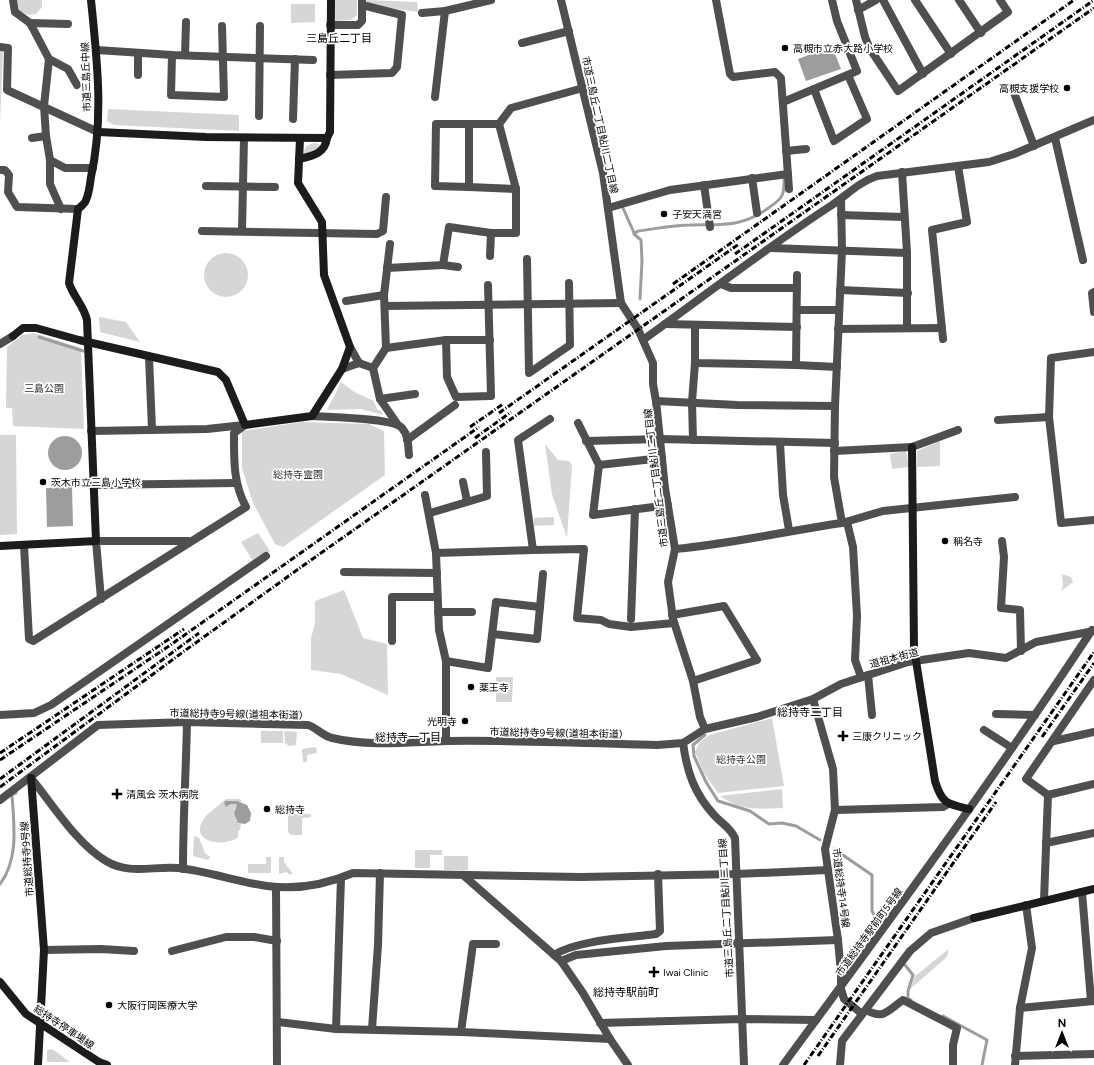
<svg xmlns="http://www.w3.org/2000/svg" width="1094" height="1065" font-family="Figtree,'Noto Sans JP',sans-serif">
	<rect width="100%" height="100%" fill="#fff"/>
	<g fill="#d6d6d6">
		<path d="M17 0H42V7L36 14 28 15 20 11Z"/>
		<path d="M334 0H357V15L351 20 335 21Z"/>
		<path d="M366 0 417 2 418 12 370 5Z"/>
		<path d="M291 4H315V22L291 23Z"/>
		<path d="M0 51H3L0 123Z"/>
		<path d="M108 109 239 115V131L114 125 107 121Z"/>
		<path d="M315 143 321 145 318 150 304 155C303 147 308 144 315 143Z"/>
		<circle cx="226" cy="275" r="22"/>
		<path d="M99 317 126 322 140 342 100 332Z"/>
		<path d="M34 333 81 348 84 429 13 426 12 408H6L7 347 22 335Z"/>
		<path d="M341 382 356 393 374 401 377 409 382 412 383 415 361 409 327 410Z"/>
		<path d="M302 422 369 424 384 431 385 475 283 547 275 544 253 503 242 468V431Z"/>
		<path d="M0 435H16L17 534 0 535Z"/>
		<path d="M940 441V466L917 467V451Z"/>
		<path d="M545 444 558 460 569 461 572 465 567 538 552 494Z"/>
		<path d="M906 451 909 467 892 469 890 454Z"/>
		<path d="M554 517V525L534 526V518Z"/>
		<path d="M258 533 270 551 252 560 241 542Z"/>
		<path d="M1062 574 1071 577 1073 582 1061 591 1063 586Z"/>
		<path d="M344 590 363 638 387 644 388 695 341 674 311 670V638L315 623V601Z"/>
		<path d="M496 677H513L512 702H496Z"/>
		<path d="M772 718 784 786 718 793 704 773 695 752 699 743 709 735Z"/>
		<rect x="261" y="731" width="22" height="12"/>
		<path d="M286 731 297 732 296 745 289 746 285 743 284 732Z"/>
		<path d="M316 747 317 753 307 755V762H303L302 749Z"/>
		<path d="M782 789 783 808C758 809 741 811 720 796Z"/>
		<path d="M226 799H239L242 801 234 809 238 823 241 825 240 830 238 831V837C227 847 189 844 203 820 208 812 219 806 226 799Z"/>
		<path d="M290 814H311V817L302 818V835H291L288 832V816Z"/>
		<path d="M194 836 199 838 205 853 210 857 208 860 193 856Z"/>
		<path d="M415 850H442V855H430V868H415Z"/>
		<rect x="444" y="856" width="24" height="14"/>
		<path d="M266 857H271V873H248V864H266Z"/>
		<path d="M279 857H284V862L293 874H288L287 872 279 874Z"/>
		<path d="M949 949 947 957 910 989 915 976Z"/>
		<path d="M52 1049 70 1062H47V1050Z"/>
	</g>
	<g fill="#9d9d9d">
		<path d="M832 46 841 69 806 81 798 59Z"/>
		<circle cx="65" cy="453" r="17"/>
		<path d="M72 487 73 526 47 527 46 488Z"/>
		<path d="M225 801H237L247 805 251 813 250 821 245 824 238 823 234 813 237 804H231L226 807 224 803Z"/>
	</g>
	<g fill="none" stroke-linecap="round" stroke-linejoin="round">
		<g stroke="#9d9d9d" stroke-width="3">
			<path d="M623 208 635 235 641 240 642 261 640 299"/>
			<path d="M634 234 638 231C655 229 673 225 690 225 721 224 740 228 767 209 782 199 785 196 784 177"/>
			<path d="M39 337 83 351"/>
			<path d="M705 735 693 745 694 756 706 782 718 801 750 811 769 824 782 823 796 826 820 840"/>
			<path d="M834 849 872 875V911L880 925"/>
			<path d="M0 884C19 859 14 825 12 795L16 793"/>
			<path d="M905 965 913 975 908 991V999L911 1000"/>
			<path d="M943 1016 987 1040 982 1065"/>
		</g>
		<g stroke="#4f4f4f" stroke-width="8">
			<path d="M13 0 15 12 30 23 49 59 44 106 46 136 50 160V184L61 209"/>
			<path d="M561 0 603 173 621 303 638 329 653 363V384L656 401 665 488 675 549 668 582 673 619 693 681 700 717 705 729"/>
			<path d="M716 0 730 74 733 77 775 72 781 78 789 189"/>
			<path d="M856 0 865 37 870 49 898 91 1008 12 1000 0"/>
			<path d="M883 0 923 74"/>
			<path d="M915 0 951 54"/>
			<path d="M959 0 981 33"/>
			<path d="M858 10 876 0"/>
			<path d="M422 13 445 11 491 0"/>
			<path d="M30 23 68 24"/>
			<path d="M330 25H358L362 21V1"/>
			<path d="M522 43 569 31"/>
			<path d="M0 47 8 48 7 90 98 132"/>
			<path d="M97 50 172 55 313 60"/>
			<path d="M172 55 171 95 224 97 222 26"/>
			<path d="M185 55 186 22"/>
			<path d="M49 59 68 69 77 85"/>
			<path d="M138 75V53"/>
			<path d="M330 75 392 73 397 67 402 15 362 5"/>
			<path d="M814 89 834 141 867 119 848 75"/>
			<path d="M1013 90 1034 146"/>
			<path d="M435 97 445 11"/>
			<path d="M783 102 857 71 837 21 832 0"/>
			<path d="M259 116 260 26"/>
			<path d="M293 119 295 59"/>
			<path d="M469 124H499L516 189 469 187Z"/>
			<path d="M469 124H436L435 186 469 187"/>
			<path d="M499 124 511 108 583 88"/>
			<path d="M32 138 46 136"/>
			<path d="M1055 138 1083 260"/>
			<path d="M786 151 806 149"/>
			<path d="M50 160 65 168H93"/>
			<path d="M0 170H5L9 175 8 192 17 207 78 209"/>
			<path d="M902 172 907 253V328"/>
			<path d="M752 178 757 213"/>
			<path d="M704 185 710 227"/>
			<path d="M206 186 275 187"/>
			<path d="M608 208 670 190 788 174"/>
			<path d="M841 215 904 217"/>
			<path d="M202 231 377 234 383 231 386 197"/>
			<path d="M242 231 244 138"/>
			<path d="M771 248 907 253"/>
			<path d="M490 256 491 233"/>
			<path d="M527 259 529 373 570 345 569 283"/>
			<path d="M443 265 458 267"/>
			<path d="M387 268 443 265 449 227 491 233H516V189"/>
			<path d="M721 284 731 288H797"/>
			<path d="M840 290 908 293"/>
			<path d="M1094 292 1092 293 1094 312"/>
			<path d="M346 301 384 295"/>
			<path d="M385 306 621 303"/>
			<path d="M797 310H839"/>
			<path d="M665 324 797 327"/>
			<path d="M695 325V363L796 365 797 275"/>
			<path d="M838 329 942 328"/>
			<path d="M943 339 932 230 967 222 958 166"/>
			<path d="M446 340 447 377 456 397 491 396 488 285"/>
			<path d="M643 340C706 295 767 247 832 205 847 195 859 182 877 176L989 162 1014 154 1094 120"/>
			<path d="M0 344 13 336"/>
			<path d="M350 347 359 363"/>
			<path d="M386 348 446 340H490"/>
			<path d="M1094 352 1051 358 1049 417 1061 523 1094 520"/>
			<path d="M149 357 152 429"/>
			<path d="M796 365 837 367"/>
			<path d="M373 368 386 348 384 295 390 244"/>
			<path d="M342 369 359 363 373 368 380 399 398 425"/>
			<path d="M380 399 415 394"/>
			<path d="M656 401 737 405 835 406"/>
			<path d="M312 416C328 417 394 418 402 428 409 436 408 446 409 455"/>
			<path d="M998 420 1049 417"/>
			<path d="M578 423 599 465 593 515 668 505"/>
			<path d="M91 431 207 429 244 425"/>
			<path d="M407 440 455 405"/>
			<path d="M693 440 692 402 695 363"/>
			<path d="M586 441 660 439 835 443"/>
			<path d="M780 443 783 495 789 530"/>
			<path d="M834 451 912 447 958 430"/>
			<path d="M599 465 662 458"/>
			<path d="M463 482 467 501"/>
			<path d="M92 485 236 483"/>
			<path d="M425 495 436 553 439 630 446 661V741"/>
			<path d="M430 513 487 496 486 452"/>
			<path d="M847 522 853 547 857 616 855 660 861 677"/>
			<path d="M842 523 883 511 1015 497"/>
			<path d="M1002 541 1004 557 1001 608 1020 610 1021 651"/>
			<path d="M24 545 29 639 33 641 246 507C233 483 234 459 234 433L245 425"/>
			<path d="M675 549C731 544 786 531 842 523L834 477 835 406 842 250 841 199"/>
			<path d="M533 550 584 549 577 618 601 620 609 624 631 627 674 623"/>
			<path d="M436 553 533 550 518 440 550 419"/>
			<path d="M344 572 437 573"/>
			<path d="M101 599 96 541H188"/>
			<path d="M438 612H472"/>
			<path d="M672 615 724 606 757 660 693 681"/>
			<path d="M631 619 635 509"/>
			<path d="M493 634 537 639 543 574"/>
			<path d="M392 641V597H437"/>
			<path d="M446 661 488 668 496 602 540 607"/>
			<path d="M868 675 872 715"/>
			<path d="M813 699 833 769 835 810 825 849 838 940 841 974V989L844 999 862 1014"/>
			<path d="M996 714 1035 715"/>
			<path d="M0 715 34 713 51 705 266 556"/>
			<path d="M984 730 1012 748"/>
			<path d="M1054 741 1094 732"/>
			<path d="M683 743C687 772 694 793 714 815 722 824 730 827 735 838L744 1065"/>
			<path d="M31 778C53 805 77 844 106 861 129 875 153 866 178 868 208 871 237 882 267 886 296 890 327 884 353 873L581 877 737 874 828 870"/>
			<path d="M1048 795 1026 779 1094 680"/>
			<path d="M0 800 98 725 187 722 308 725C317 728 323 736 332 738 370 747 409 742 447 741 517 740 587 743 657 745L683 743 705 729 757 717 813 699 841 684 908 662 969 653 1006 658 1036 642 1094 631"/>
			<path d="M835 810 943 807 948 804"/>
			<path d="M1046 843 1094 833"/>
			<path d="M183 869C183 819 186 771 187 722"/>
			<path d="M463 875 561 961 583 993 610 1039 628 1065"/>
			<path d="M276 887 277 1065"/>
			<path d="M1082 892 1091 1001"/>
			<path d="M1044 900 1048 795 1094 784"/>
			<path d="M1026 905 1032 948 1020 1008 1094 1001"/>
			<path d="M44 950 101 949 134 951"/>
			<path d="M172 951 226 937H254L277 941"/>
			<path d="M554 955C576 940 629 938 656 934L660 931 658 874"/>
			<path d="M561 961 576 955 666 946 838 940"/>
			<path d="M866 1010C884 1020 887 1011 903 1000L957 1028 953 1045V1065"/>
			<path d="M278 1022 336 1029 461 1032 610 1039"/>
			<path d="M600 1023 741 1019 816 1020"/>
			<path d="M336 1029 341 878"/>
			<path d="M372 1029 378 945 380 873"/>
			<path d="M461 1032 473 944H496"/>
			<path d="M1015 1056 1094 1054"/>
			<path d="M783 1065C888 922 994 779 1092 630"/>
			<path d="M840 1065 842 1041 910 951 931 933 974 918"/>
			<path d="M1015 1065 1020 1008"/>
		</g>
		<g stroke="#1c1c1c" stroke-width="8">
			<path d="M98 132 206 137 327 138 330 132 331 0"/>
			<path d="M299 159C312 156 325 154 327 138"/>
			<path d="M13 336 23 328H36L79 340 218 372 226 380 245 425 312 416 342 369 350 347 324 275 322 222 298 183 300 139"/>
			<path d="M912 447 914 648 935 781C942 804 947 804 969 809"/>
			<path d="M0 546 96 541 87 320C84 306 73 296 69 283L78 209C80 207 85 204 86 200 89 194 90 184 91 177 104 118 97 59 91 0"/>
			<path d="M31 778 44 950 38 1065"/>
			<path d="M974 918 1094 889"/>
			<path d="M0 982 26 1014 99 1062 107 1065"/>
		</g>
		<g stroke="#000" stroke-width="3" stroke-dasharray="6 2 1 2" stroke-linecap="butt">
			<path d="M735 254 1094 0"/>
			<path d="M673 284 1074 0"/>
			<path d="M499 413 739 244"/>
			<path d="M470 427 503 404"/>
			<path d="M475 438 511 412"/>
			<path d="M1042 737 1094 663"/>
			<path d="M0 753 184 629"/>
			<path d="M0 760 169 646 479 427"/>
			<path d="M0 779 199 633"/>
			<path d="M0 787 183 652 304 565 1094 8"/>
			<path d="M818 1056 996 802"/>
			<path d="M804 1065 1094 652"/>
		</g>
	</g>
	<g fill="#000" stroke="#fff" stroke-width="1.5">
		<circle cx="785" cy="48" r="4"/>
		<circle cx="1067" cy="88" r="4"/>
		<circle cx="664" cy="214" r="4"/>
		<circle cx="43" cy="482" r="4"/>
		<circle cx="945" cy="541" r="4"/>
		<circle cx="471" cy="687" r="4"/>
		<circle cx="465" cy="721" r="4"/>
		<path d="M841 730h4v4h4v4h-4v4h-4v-4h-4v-4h4z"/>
		<path d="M115 788h4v4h4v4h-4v4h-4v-4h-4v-4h4z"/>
		<circle cx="267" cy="809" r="4"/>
		<path d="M652 966h4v4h4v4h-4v4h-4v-4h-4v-4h4z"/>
		<circle cx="109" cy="1005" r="4"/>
	</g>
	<g text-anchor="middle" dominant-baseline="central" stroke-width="3.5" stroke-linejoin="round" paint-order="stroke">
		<g font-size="10" fill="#000" stroke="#fff" text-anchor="start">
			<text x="793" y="48">高槻市立赤大路小学校</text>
			<text x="1059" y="88" text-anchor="end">高槻支援学校</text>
			<text x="672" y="214">子安天満宮</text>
			<text x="51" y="482">茨木市立三島小学校</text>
			<text x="953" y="541">稱名寺</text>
			<text x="479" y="687">薬王寺</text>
			<text x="457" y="721" text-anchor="end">光明寺</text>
			<text x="852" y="736">三康クリニック</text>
			<text x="126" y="794">清風会 茨木病院</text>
			<text x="275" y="809">総持寺</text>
			<text x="663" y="972">Iwai Clinic</text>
			<text x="117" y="1005">大阪行岡医療大学</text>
		</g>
		<g font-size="10" fill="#000" stroke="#fff">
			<text transform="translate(86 77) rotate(-92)">市道三島丘中線</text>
			<text transform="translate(600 125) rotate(78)">市道三島丘二丁目鮎川二丁目線</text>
			<text transform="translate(656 478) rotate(-97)">市道三島丘二丁目鮎川二丁目線</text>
			<text transform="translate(894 658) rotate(-15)">道祖本街道</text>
			<text transform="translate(236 714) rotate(1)">市道総持寺9号線(道祖本街道)</text>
			<text transform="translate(556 733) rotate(1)">市道総持寺9号線(道祖本街道)</text>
			<text transform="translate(27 859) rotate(-94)">市道総持寺9号線</text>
			<text transform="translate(841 888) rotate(83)">市道総持寺14号線</text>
			<text transform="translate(726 908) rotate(-93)">市道三島丘二丁目鮎川二丁目線</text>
			<text transform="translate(869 932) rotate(-54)">市道総持寺駅前町5号線</text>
			<text transform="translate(64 1027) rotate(34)">総持寺停車場線</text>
		</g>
		<g font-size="10" fill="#2d2d2d" stroke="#fff">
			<text x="44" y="388">三島公園</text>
			<text x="298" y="474">総持寺霊園</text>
			<text x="741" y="759">総持寺公園</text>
		</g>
		<g font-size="11" fill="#000" stroke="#fff">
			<text x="339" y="38">三島丘二丁目</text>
			<text x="810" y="712">総持寺二丁目</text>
			<text x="408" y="737">総持寺一丁目</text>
			<text x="626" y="992">総持寺駅前町</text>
		</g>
	</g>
	<g transform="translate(1062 1033)" stroke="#ffffff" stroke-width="3" paint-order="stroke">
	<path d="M0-3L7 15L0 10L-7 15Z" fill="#000000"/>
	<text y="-6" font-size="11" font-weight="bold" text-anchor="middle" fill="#000000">N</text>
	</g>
</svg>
